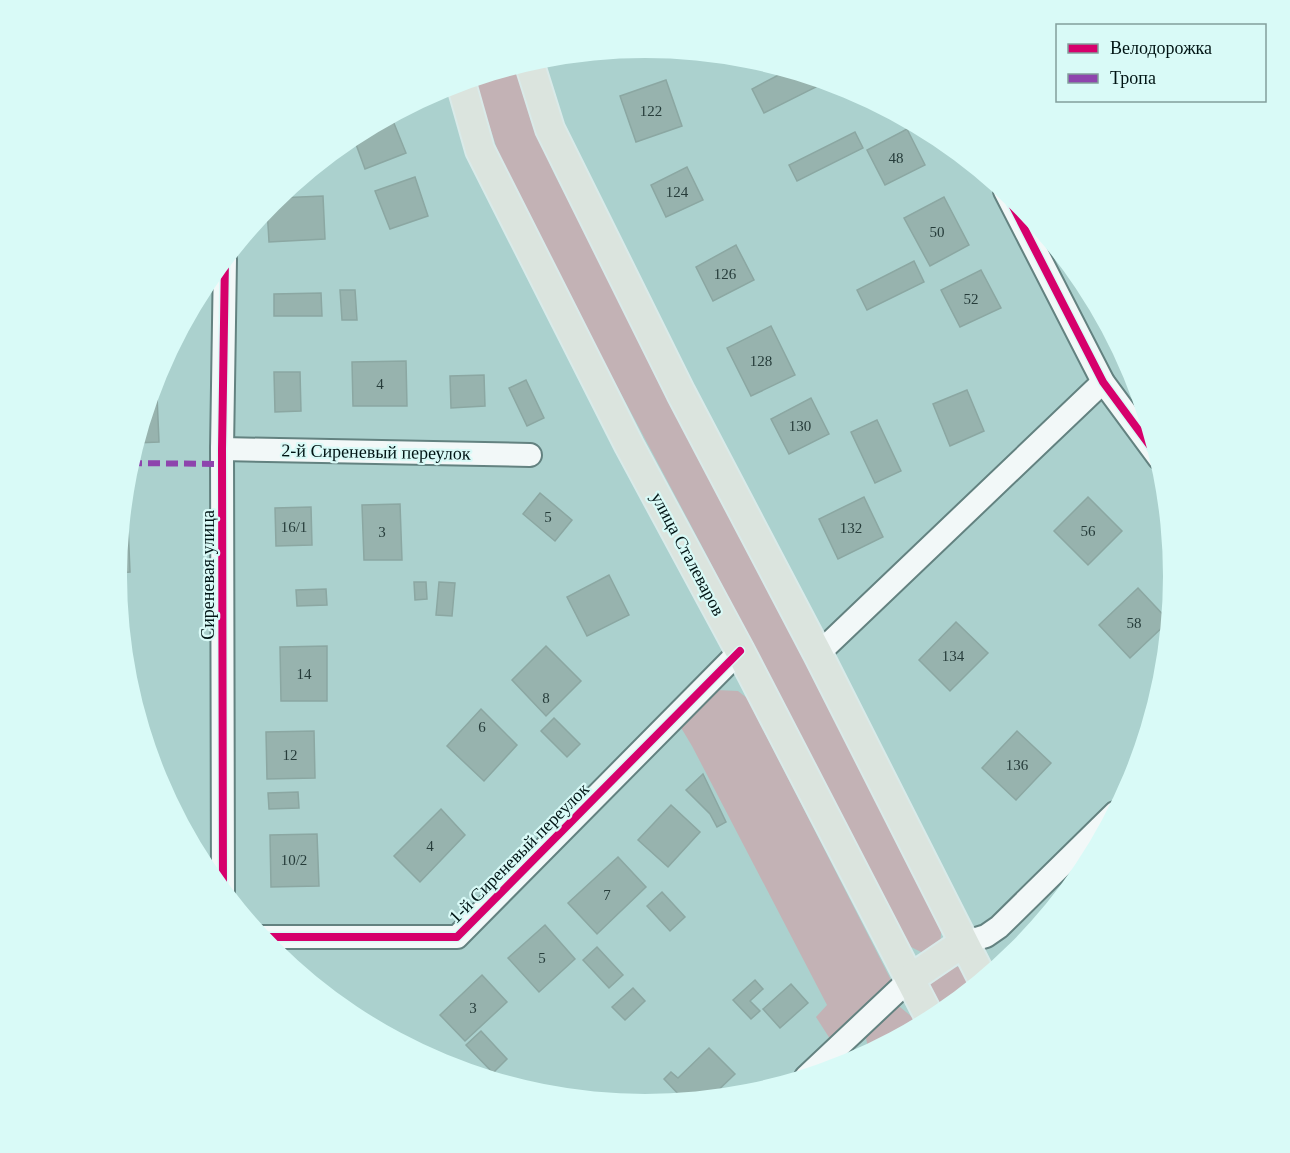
<svg xmlns="http://www.w3.org/2000/svg" width="1290" height="1153" font-family="'Times New Roman',serif">
	<rect width="100%" height="100%" fill="#abd1ce"/>
	<g fill="#c3b2b5">
		<path d="M516 66 531 121 554 173 942 925 940 944 925 954 909 946 704 550 531 224 497 149 474 79Z"/>
		<path d="M716 690 738 691 747 698 891 980 887 989 832 1042 816 1017 827 1005 692 746 680 726Z"/>
		<path d="M948 965 960 967 972 988 943 1012 927 984Z"/>
		<path d="M892 1007H900L912 1017 917 1027 869 1053 865 1033Z"/>
		<path d="M846 1050 853 1062 824 1072Z"/>
	</g>
	<g fill="#97b3ae" stroke="#8ba7a2" stroke-width="1.5">
		<path d="M788 70 812 78 816 87 764 113 752 89Z"/>
		<path d="M666 80 682 126 636 142 620 96Z"/>
		<path d="M840 86 848 88 851 90 844 94Z"/>
		<path d="M391 116 406 153 365 169 353 136Z"/>
		<path d="M907 129 925 165 885 185 867 150Z"/>
		<path d="M855 132 863 148 797 181 789 165Z"/>
		<path d="M687 167 703 200 666 217 651 185Z"/>
		<path d="M415 177 428 216 390 229 375 191Z"/>
		<path d="M323 196 325 239 269 242 267 208 277 198Z"/>
		<path d="M944 197 969 245 930 266 904 218Z"/>
		<path d="M736 245 754 280 713 301 696 267Z"/>
		<path d="M914 261 924 282 867 310 857 290Z"/>
		<path d="M981 270 1001 308 960 327 941 290Z"/>
		<path d="M340 290H355L357 320H342Z"/>
		<path d="M321 293 322 316H274V294Z"/>
		<path d="M771 326 795 375 751 396 727 348Z"/>
		<path d="M406 361 407 406H353L352 362Z"/>
		<path d="M274 372H300L301 411 275 412Z"/>
		<path d="M484 375 485 406 451 408 450 376Z"/>
		<path d="M526 380 544 418 527 426 509 388Z"/>
		<path d="M967 390 984 431 950 446 933 404Z"/>
		<path d="M150 396H157L159 442 136 443Z"/>
		<path d="M811 398 829 434 789 454 771 419Z"/>
		<path d="M877 420 901 471 875 483 851 432Z"/>
		<path d="M540 493 572 520 555 541 523 514Z"/>
		<path d="M864 497 883 537 838 559 819 519Z"/>
		<path d="M1088 497 1122 531 1088 565 1054 531Z"/>
		<path d="M400 504 402 560H364L362 505Z"/>
		<path d="M311 507 312 545 276 546 275 508Z"/>
		<path d="M128 524 130 572 117 573 122 525Z"/>
		<path d="M609 575 629 615 587 636 567 597Z"/>
		<path d="M414 582H426L427 599 415 600Z"/>
		<path d="M439 582 455 583 452 616 436 615Z"/>
		<path d="M1138 588 1169 621 1130 658 1099 625Z"/>
		<path d="M326 589 327 605 297 606 296 590Z"/>
		<path d="M956 622 988 653 950 691 919 660Z"/>
		<path d="M327 646V701H281L280 647Z"/>
		<path d="M546 646 581 681 546 716 512 680Z"/>
		<path d="M481 709 517 745 484 781 447 746Z"/>
		<path d="M554 718 580 744 567 757 541 731Z"/>
		<path d="M314 731 315 778 267 779 266 732Z"/>
		<path d="M1017 731 1051 763 1016 800 982 768Z"/>
		<path d="M703 774 726 822 717 827 710 814 686 790Z"/>
		<path d="M298 792 299 808 269 809 268 793Z"/>
		<path d="M671 805 700 832 668 867 638 840Z"/>
		<path d="M441 809 465 835 420 882 394 856Z"/>
		<path d="M317 834 319 886 271 887 270 835Z"/>
		<path d="M618 857 646 887 597 934 568 903Z"/>
		<path d="M662 892 685 917 670 931 647 906Z"/>
		<path d="M545 925 575 959 539 992 508 958Z"/>
		<path d="M597 947 623 975 609 988 583 960Z"/>
		<path d="M482 975 507 1002 465 1041 440 1015Z"/>
		<path d="M755 980 763 989 750 1001 760 1011 751 1019 733 1000Z"/>
		<path d="M791 984 808 1003 780 1028 763 1009Z"/>
		<path d="M633 988 645 1001 625 1020 612 1007Z"/>
		<path d="M481 1031 507 1059 493 1073 466 1045Z"/>
		<path d="M709 1048 735 1074 709 1099 692 1100 687 1096 683 1099 664 1079 671 1072 678 1078Z"/>
	</g>
	<g fill="none" stroke-linecap="round" stroke-linejoin="round">
		<g stroke="#638280" stroke-width="26">
			<g id="minor">
				<path d="M1005 191 1103 382 1159 458"/>
				<path d="M222 449 530 455"/>
				<path d="M818 654 1103 382"/>
				<path d="M223 891 222 449 225 259"/>
				<path d="M260 937H457L740 651"/>
				<path d="M963 943 986 936 999 927 1115 813"/>
				<path d="M806 1077 910 979"/>
			</g>
		</g>
		<g stroke="#d9eae9" stroke-width="32">
			<g id="major">
				<path d="M529 62 550 129 681 393 818 654 983 980"/>
				<path d="M461 83 480 150 629 445 740 651 931 1020"/>
				<path d="M910 979 963 943"/>
			</g>
		</g>
		<use href="#minor" stroke="#f2f8f8" stroke-width="22"/>
		<use href="#major" stroke="#dbe4de" stroke-width="28"/>
		<path stroke="#8e44ad" stroke-width="6" stroke-dasharray="12 6" stroke-linecap="butt" d="M130 463 223 464"/>
		<g stroke="#d9faf7" stroke-width="11">
			<g id="cycleway">
				<path d="M1005 191 1103 382 1159 458"/>
				<path d="M223 891 222 449 225 259"/>
				<path d="M260 937H457L740 651"/>
			</g>
		</g>
		<use href="#cycleway" stroke="#d6006c" stroke-width="8"/>
	</g>
	<g text-anchor="middle" dominant-baseline="central" stroke-width="4.5" stroke-linejoin="round" paint-order="stroke">
		<g font-size="15" fill="#263c3a">
			<text x="651" y="111">122</text>
			<text x="896" y="158">48</text>
			<text x="677" y="192">124</text>
			<text x="937" y="232">50</text>
			<text x="725" y="274">126</text>
			<text x="971" y="299">52</text>
			<text x="761" y="361">128</text>
			<text x="380" y="384">4</text>
			<text x="800" y="426">130</text>
			<text x="548" y="517">5</text>
			<text x="294" y="527">16/1</text>
			<text x="851" y="528">132</text>
			<text x="1088" y="531">56</text>
			<text x="382" y="532">3</text>
			<text x="1134" y="623">58</text>
			<text x="953" y="656">134</text>
			<text x="304" y="674">14</text>
			<text x="546" y="698">8</text>
			<text x="482" y="727">6</text>
			<text x="290" y="755">12</text>
			<text x="1017" y="765">136</text>
			<text x="430" y="846">4</text>
			<text x="294" y="860">10/2</text>
			<text x="607" y="895">7</text>
			<text x="542" y="958">5</text>
			<text x="473" y="1008">3</text>
		</g>
		<g font-size="18" fill="#001414" stroke="#d9faf7">
			<text transform="translate(376 452) rotate(1)">2-й Сиреневый переулок</text>
			<text transform="translate(688 554) rotate(62)">улица Сталеваров</text>
			<text transform="translate(208 575) rotate(-90)">Сиреневая улица</text>
			<text transform="translate(519 853) rotate(-45)">1-й Сиреневый переулок</text>
		</g>
	</g>
	<path d="M0 0H1290V1153H0ZM127 576a518 518 0 1 1 1036 0a518 518 0 1 1-1036 0Z" fill="#d9faf7" fill-rule="evenodd"/>
	<rect x="1056" y="24" width="210" height="78" fill="#d9faf7" stroke="#829e9c" stroke-width="1.5"/>
	<rect x="1068" y="44" width="30" height="9" fill="#d6006c" stroke="#829e9c" stroke-width="1.5"/>
	<text x="1110" y="54" font-size="18" fill="#001414">Велодорожка</text>
	<rect x="1068" y="74" width="30" height="9" fill="#8e44ad" stroke="#829e9c" stroke-width="1.5"/>
	<text x="1110" y="84" font-size="18" fill="#001414">Тропа</text>
</svg>
